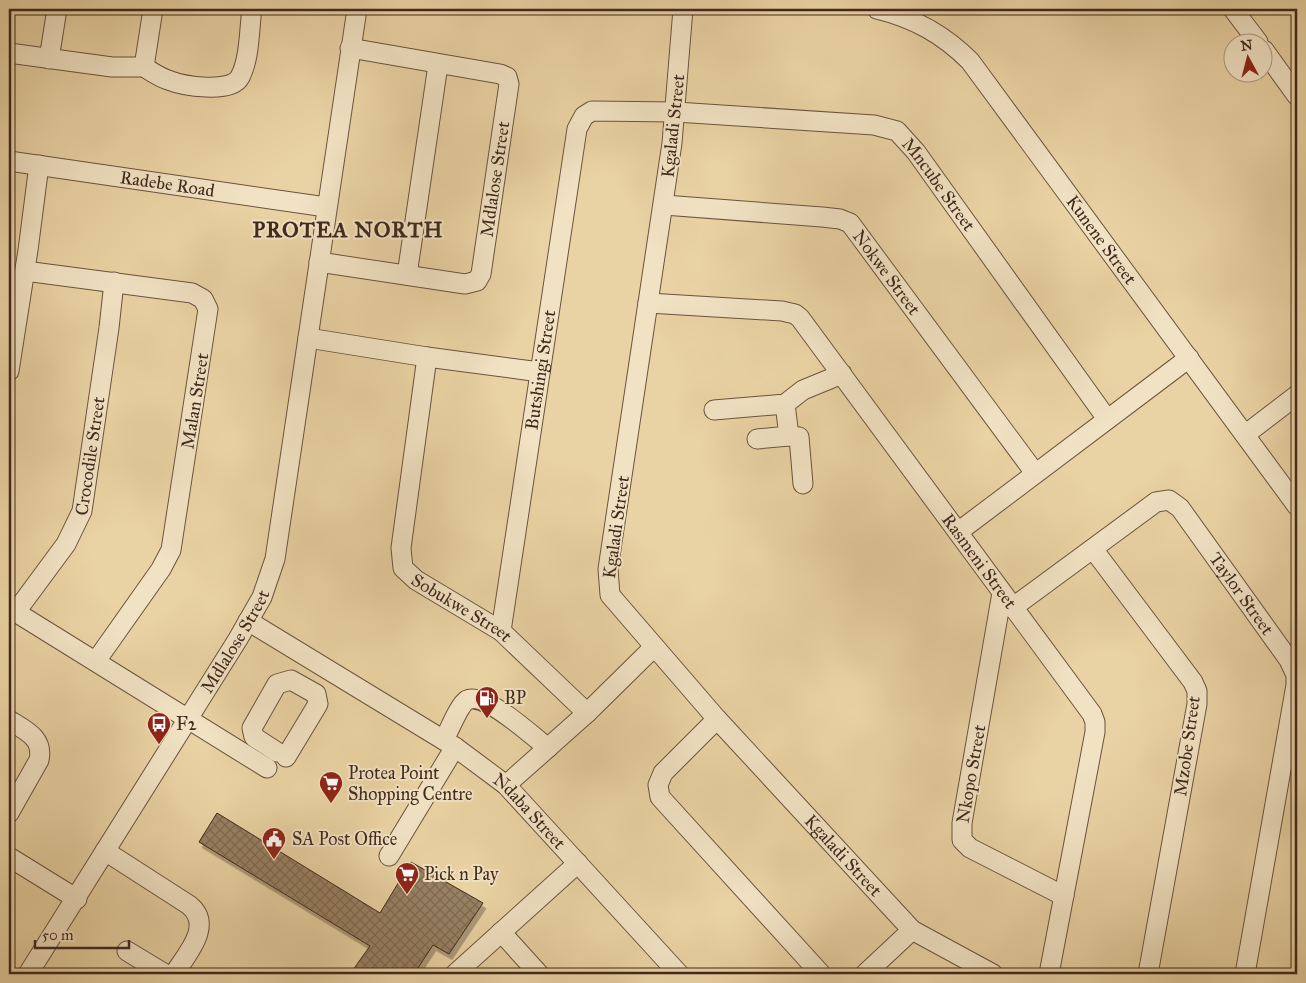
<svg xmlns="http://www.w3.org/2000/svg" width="1306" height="983" font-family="'IM FELL Great Primer',serif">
	<defs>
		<pattern id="building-cross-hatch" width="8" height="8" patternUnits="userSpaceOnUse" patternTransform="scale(1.25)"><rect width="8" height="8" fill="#988163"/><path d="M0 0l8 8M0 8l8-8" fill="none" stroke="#7d6a51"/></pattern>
		<filter id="shadow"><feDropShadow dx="3" dy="5.5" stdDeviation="0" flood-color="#0004"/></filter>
	</defs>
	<rect width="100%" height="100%" fill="#e9d2a3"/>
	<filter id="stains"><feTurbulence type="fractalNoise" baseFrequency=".004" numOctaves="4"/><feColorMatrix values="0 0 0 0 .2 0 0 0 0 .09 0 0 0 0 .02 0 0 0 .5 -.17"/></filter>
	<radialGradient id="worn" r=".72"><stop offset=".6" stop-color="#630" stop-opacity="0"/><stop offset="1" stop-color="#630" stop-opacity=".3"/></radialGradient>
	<path fill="url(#building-cross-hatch)" stroke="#40291e" filter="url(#shadow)" d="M217 813 380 913 411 862 483 903 449 954 433 945 414 974H350L370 946 199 842Z"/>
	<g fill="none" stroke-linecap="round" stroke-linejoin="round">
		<g stroke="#6a533f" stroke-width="21">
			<g id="minor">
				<path id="s1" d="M683 9 672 143 608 569 610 595 717 719 912 930 993 974"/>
				<path id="s2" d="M877 9C914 18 943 34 970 61L1297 506"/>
				<path d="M1233 9 1258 42"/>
				<path d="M1264 50 1297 96"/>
				<path d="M9 53 112 67H144"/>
				<path d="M49 59 57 9"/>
				<path d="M144 67C152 72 159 77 168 80 183 86 231 94 240 77 250 58 249 30 252 9"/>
				<path d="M144 67 153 9"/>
				<path id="s3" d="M9 161 326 207"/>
				<path id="s4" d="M664 205 822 217 840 219 850 223 1035 473"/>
				<path id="s5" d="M319 262 465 284 477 281 481 274 509 84 507 77 500 74 350 48"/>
				<path d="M25 271 192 293 203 299 208 309 171 550 161 569 96 661"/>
				<path d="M407 275 438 65"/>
				<path id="s6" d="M648 303 782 311 795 314 800 318 1092 714 1095 722V732L1049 974"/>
				<path d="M308 338 427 357 540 372"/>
				<path id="s7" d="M427 357 401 548 403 568 416 580 501 631 587 713"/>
				<path d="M9 371 28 250 39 165"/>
				<path d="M714 410 785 404 803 390 842 374"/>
				<path d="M1246 434 1297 395"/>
				<path d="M789 436 799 437 803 484"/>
				<path d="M757 439 789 436 785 404"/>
				<path d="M958 532 1189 358"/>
				<path d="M1093 549 1193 682 1197 691V704L1148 974"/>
				<path d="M1002 593 962 823V840L970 848 1064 896"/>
				<path d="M9 608 267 768"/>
				<path id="s8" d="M1012 608 1156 502 1169 500 1180 508 1289 660 1296 675V685L1245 974"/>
				<path id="s9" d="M15 613 66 544 82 511 109 328 114 282"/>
				<path id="s10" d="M248 621 455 747 506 785 679 974"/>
				<path id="s11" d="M501 631 577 129 584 116 592 111 676 112 874 125 897 131 916 152 1107 419"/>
				<path d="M717 719 663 773 658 785 660 797 821 974"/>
				<path d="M9 720C25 730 44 738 39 760L9 813"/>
				<path d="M444 740C449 731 459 705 467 700 484 691 535 738 548 748"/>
				<path d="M277 752 254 737 252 728 277 684 291 680 316 694 318 704 286 757"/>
				<path d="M506 785 587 713 654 647"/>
				<path d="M105 851 189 905C214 925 187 954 174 974"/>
				<path d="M389 856 455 747"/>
				<path d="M9 857 77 899"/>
				<path d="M501 932 539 974"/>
				<path d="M127 951 165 974"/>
				<path id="s12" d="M28 974 238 639 262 597 275 559 357 9"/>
				<path d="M455 974 578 863"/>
				<path d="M865 974 912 930"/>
			</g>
		</g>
		<use href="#minor" stroke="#f1e2c3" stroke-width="19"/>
	</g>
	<defs>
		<g id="fuel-pin" transform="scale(1.25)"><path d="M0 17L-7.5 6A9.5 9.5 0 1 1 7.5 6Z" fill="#8f2418" stroke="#f1e2c3"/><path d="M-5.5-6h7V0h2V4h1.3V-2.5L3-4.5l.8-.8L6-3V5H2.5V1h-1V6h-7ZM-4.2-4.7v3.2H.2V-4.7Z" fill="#fff"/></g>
		<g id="bus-pin" transform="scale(1.25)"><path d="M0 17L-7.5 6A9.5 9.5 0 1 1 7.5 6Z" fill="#8f2418" stroke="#f1e2c3"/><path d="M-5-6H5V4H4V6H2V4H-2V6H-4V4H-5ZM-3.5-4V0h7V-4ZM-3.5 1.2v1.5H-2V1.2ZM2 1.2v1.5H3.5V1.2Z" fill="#fff"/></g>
		<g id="supermarket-pin" transform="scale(1.25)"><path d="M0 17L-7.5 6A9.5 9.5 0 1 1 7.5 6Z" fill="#8f2418" stroke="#f1e2c3"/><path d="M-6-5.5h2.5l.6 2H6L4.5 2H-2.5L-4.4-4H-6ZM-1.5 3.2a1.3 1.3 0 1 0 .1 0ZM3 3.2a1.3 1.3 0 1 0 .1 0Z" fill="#fff"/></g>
		<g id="civic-pin" transform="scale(1.25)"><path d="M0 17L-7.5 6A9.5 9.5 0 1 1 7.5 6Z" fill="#8f2418" stroke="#f1e2c3"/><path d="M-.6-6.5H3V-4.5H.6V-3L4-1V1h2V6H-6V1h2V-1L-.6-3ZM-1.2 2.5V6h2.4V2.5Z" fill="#fff"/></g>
	</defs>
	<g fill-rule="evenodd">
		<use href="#fuel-pin" x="487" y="698"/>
		<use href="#bus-pin" x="159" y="724"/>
		<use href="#supermarket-pin" x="331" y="783"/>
		<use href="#civic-pin" x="274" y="839"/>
		<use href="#supermarket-pin" x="407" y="874"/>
	</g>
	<g text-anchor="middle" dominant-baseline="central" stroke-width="4" stroke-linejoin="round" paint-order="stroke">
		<g font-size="18" fill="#40291e" stroke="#f1e2c3">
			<text transform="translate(673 126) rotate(-84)">Kgaladi Street</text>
			<text stroke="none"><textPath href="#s5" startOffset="264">Mdlalose Street</textPath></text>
			<text stroke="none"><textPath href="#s3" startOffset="160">Radebe Road</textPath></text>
			<text stroke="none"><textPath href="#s11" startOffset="906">Mncube Street</textPath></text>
			<text stroke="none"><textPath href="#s2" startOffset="330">Kunene Street</textPath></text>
			<text stroke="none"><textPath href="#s4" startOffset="249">Nokwe Street</textPath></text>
			<text stroke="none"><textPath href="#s11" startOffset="264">Butshingi Street</textPath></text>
			<text transform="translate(195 401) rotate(-81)">Malan Street</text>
			<text stroke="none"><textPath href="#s9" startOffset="178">Crocodile Street</textPath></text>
			<text transform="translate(616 527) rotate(-82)">Kgaladi Street</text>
			<text stroke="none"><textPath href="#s6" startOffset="456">Rasmeni Street</textPath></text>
			<text stroke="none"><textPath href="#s8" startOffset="311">Taylor Street</textPath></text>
			<text stroke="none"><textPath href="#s7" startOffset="284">Sobukwe Street</textPath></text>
			<text stroke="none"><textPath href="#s12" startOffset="392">Mdlalose Street</textPath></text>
			<text transform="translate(1187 746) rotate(-82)">Mzobe Street</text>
			<text transform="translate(971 774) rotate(-80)">Nkopo Street</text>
			<text stroke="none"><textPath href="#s10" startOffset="341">Ndaba Street</textPath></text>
			<text stroke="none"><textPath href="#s1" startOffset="941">Kgaladi Street</textPath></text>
		</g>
		<g font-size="18" fill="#40291e" stroke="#f1e2c3" text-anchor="start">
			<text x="504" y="698">BP</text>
			<text x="176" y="724">F2</text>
			<text x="348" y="773">Protea Point<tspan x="348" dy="21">Shopping Centre</tspan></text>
			<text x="292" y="839">SA Post Office</text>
			<text x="424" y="874">Pick n Pay</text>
		</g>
		<g font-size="22" font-weight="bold" letter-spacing="1" fill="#40291e" stroke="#f1e2c3">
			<text x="348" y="229">PROTEA NORTH</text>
		</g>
	</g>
	<rect width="1306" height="983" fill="none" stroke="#e9d2a3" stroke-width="30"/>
	<rect x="10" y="10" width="1286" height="963" fill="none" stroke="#40291e" stroke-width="2.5"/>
	<rect x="15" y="15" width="1276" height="953" fill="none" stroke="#40291e"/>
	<g transform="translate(1248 58) rotate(353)"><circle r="24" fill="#f1e2c3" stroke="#aa9881"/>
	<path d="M0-4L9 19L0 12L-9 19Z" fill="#8f2418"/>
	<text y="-8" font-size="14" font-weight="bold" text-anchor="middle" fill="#40291e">N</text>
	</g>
	<path d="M35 940v8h94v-8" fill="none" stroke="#40291e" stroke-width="2.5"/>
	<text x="42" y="940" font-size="15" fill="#40291e" stroke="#f1e2c3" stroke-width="4" paint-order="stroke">50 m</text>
	<rect width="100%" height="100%" filter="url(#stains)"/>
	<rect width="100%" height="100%" fill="url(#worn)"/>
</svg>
